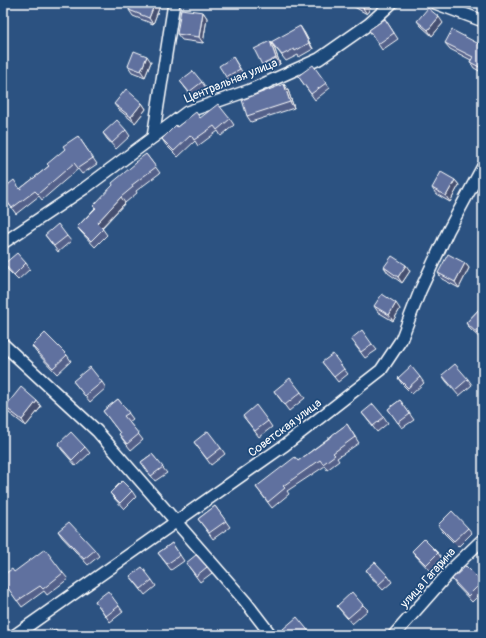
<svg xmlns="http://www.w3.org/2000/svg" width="486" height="638" font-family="Pangolin,sans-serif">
	<rect width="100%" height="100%" fill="#2c5281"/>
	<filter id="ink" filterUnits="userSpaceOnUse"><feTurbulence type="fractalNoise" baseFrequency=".025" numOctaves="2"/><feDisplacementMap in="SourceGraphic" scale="8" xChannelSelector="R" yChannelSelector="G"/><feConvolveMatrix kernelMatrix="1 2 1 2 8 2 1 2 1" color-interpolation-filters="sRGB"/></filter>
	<g filter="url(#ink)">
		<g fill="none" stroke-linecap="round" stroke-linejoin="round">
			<g stroke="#fff" stroke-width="14">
				<g id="minor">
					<path d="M435 3 483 21"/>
					<path d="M153 137 174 3"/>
					<path d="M3 243 85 188 187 112 250 90 319 59 369 24 392 3"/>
					<path d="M3 344 97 431 245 601 271 635"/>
					<path d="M15 635 285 445 381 370 401 340 420 291 448 231 483 166"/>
					<path d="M394 635 455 566 483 539"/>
				</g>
			</g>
			<use href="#minor" stroke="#1f4a7a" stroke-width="11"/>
		</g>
		<g fill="#536189" stroke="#fff">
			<path d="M132 3H161L153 24 133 16 129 10Z"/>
			<path d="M347 3H372L367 14Z"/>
			<path d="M203 12 207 18 203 43 182 40 177 34Z"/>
			<path d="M385 19 398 39 382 50 369 30Z"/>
			<path d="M417 21 443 23 432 36 421 26Z"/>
			<path d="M304 32 313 49 299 57 298 55 286 61 271 42Z"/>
			<path d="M483 36V73L474 68 470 62 471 60 450 49 445 43 479 44Z"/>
			<path d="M270 41 274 47 280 64 266 71 262 65Z"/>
			<path d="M233 57 244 75 230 83 226 77Z"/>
			<path d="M151 62 145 77 132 72 128 66Z"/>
			<path d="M298 76 326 83 330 88 315 100Z"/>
			<path d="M180 81 202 82 206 88 193 98Z"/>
			<path d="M284 84 288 90 294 108 251 122 247 116Z"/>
			<path d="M142 103 146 109 135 123 118 109 114 104Z"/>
			<path d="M200 118 230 119 234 125 221 136 218 131 198 146 195 141 178 157 166 145 162 139 177 127Z"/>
			<path d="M126 130 130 136 116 149 107 139 103 133Z"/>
			<path d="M78 136 97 164 82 174 78 169 42 200 39 196 16 214 3 196 20 189 49 166 65 149Z"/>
			<path d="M146 154 160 173 136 191 137 193 125 203 102 228 107 235 95 247 81 232 77 227 95 208 93 206Z"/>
			<path d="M455 180 459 185 450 202 436 194 432 188Z"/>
			<path d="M45 235 67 236 71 241 58 252Z"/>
			<path d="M26 263 30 269 18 280 8 270 4 264Z"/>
			<path d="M465 263 469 268 459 288 442 279 438 273Z"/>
			<path d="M384 267 410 271 402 283 388 273Z"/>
			<path d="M483 305V341L470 329 466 323Z"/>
			<path d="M374 306 400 309 393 321 378 312Z"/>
			<path d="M372 344 377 350 365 358 355 345Z"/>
			<path d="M32 346 67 355 71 361 57 374 36 352Z"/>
			<path d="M322 362 344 369 348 374 338 382Z"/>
			<path d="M442 375 468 379 472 385 459 396 446 381Z"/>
			<path d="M420 377 424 383 412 394 402 384 398 378Z"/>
			<path d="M73 381 102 382 106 388 90 402Z"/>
			<path d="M274 391 301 392 305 398 289 411Z"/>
			<path d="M118 399 133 419 129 422 143 440 131 450 123 440 119 434 120 433 103 411Z"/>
			<path d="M400 400 414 420 402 428 388 409Z"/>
			<path d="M37 401 41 407 26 426 9 413 5 407Z"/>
			<path d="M362 413 384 417 388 423 377 432Z"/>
			<path d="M243 416 268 421 272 427 259 437Z"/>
			<path d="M347 424 359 443 337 458 339 461 327 470 325 466 287 491 289 494 272 508 256 487 298 461Z"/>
			<path d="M194 442 221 448 225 454 211 465Z"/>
			<path d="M58 444 85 447 90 453 76 466 62 450Z"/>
			<path d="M152 454 167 473 155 481 141 462Z"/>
			<path d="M132 491 136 497 124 509 114 498 110 493Z"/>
			<path d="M215 506 230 527 213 539 198 519Z"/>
			<path d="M438 525 468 528 472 533 458 547 442 531Z"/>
			<path d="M58 531 95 550 99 556 88 565 62 537Z"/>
			<path d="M172 543 184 561 171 570 158 553Z"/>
			<path d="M412 551 438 553 442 559 430 571 416 556Z"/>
			<path d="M186 563 207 567 212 573 200 582Z"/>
			<path d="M366 570 388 576 392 582 383 590 370 576Z"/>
			<path d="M63 573 68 579 47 595 44 591 22 607 3 581Z"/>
			<path d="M130 576 152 580 156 586 145 595Z"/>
			<path d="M452 579 482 582 483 584V591L472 602 456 585Z"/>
			<path d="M95 601 119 606 123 612 110 622Z"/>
			<path d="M363 605 368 610 352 624 341 611 337 606Z"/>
		</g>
		<g fill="#444f6f" stroke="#fff">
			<path d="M155 3H161L153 24 149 18Z"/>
			<path d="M365 3H372L367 14 363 8Z"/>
			<path d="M203 12 207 18 203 43 199 37Z"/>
			<path d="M439 17 443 23 432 36 428 30Z"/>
			<path d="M300 26 304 32 313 49 309 43Z"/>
			<path d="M270 41 274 47 280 64 276 58Z"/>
			<path d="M147 56 151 62 145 77 141 71Z"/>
			<path d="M284 84 288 90 294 108 290 102Z"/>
			<path d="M142 103 146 109 135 123 131 117Z"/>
			<path d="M455 180 459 185 450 202 446 196Z"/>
			<path d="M121 197 125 203 101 228 97 223Z"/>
			<path d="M465 263 469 268 459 288 455 282Z"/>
			<path d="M406 265 410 271 402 283 398 277Z"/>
			<path d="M396 303 400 309 393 321 389 315Z"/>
			<path d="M483 333V340L480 336Z"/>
			<path d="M37 401 41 407 26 426 22 420Z"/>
		</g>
		<g fill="#61719f" stroke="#fff">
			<path d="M132 3H155L149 18 129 10Z"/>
			<path d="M354 3H365L363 8Z"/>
			<path d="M428 8 439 17 428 30 417 21Z"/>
			<path d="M181 9 203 12 199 37 177 34Z"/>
			<path d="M385 19 394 33 378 44 369 30Z"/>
			<path d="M300 26 309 43 295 51 294 49 282 55 271 42Z"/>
			<path d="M452 30 479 44 483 36V69L470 62 473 57 445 43Z"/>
			<path d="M270 41 276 58 262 65 254 49Z"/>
			<path d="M134 51 147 56 141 71 128 66Z"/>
			<path d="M233 57 240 69 226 77 219 66Z"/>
			<path d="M313 65 326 83 311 94 298 76Z"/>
			<path d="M193 71 202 82 189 92 180 81Z"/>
			<path d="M284 84 290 102 247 116 242 100Z"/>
			<path d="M126 89 142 103 131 117 114 104Z"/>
			<path d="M218 104 230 119 217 130 214 126 194 140 191 135 174 151 162 139 176 125 177 127 196 112 200 118Z"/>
			<path d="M117 120 126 130 112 143 103 133Z"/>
			<path d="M78 136 93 158 78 168 74 163 38 194 35 191 12 208 3 196V189L14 180 20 189 49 166 47 164 65 149 63 146Z"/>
			<path d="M146 154 156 167 132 185 133 187 121 197 97 223 103 229 91 241 77 227 96 208 93 206 113 185 112 183 136 163 135 162Z"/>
			<path d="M441 172 455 180 446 196 432 188Z"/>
			<path d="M58 224 67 236 54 246 45 235Z"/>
			<path d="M17 253 26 263 14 275 4 264Z"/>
			<path d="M448 254 465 263 455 282 438 273Z"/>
			<path d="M392 256 406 265 398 277 384 267Z"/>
			<path d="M382 294 396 303 389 315 374 306Z"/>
			<path d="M483 305V333L480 336 466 323Z"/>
			<path d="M362 330 372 344 361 352 351 339Z"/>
			<path d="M45 333 67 355 53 368 32 346Z"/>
			<path d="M333 354 344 369 334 377 322 362Z"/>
			<path d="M455 364 468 379 455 390 442 375Z"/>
			<path d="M411 366 420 377 408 388 398 378Z"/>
			<path d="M90 367 102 382 85 396 73 381Z"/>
			<path d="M290 378 301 392 285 405 274 391Z"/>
			<path d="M21 387 37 401 22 420 5 407Z"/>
			<path d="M118 399 129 413 124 416 139 434 127 444 119 434 120 433 103 411Z"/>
			<path d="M400 400 410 414 398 423 388 409Z"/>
			<path d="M373 404 384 417 373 426 362 413Z"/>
			<path d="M256 405 268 421 255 431 243 416Z"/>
			<path d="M347 424 355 437 333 453 335 455 323 464 320 460 283 486 285 488 268 502 256 487 295 457 298 461 332 436V435Z"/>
			<path d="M208 431 221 448 207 459 194 442Z"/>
			<path d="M71 432 85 447 72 460 58 444Z"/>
			<path d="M152 454 163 467 151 476 141 462Z"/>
			<path d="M122 481 132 491 120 503 110 493Z"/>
			<path d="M483 491V499L479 494Z"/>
			<path d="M215 506 226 521 209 533 198 519Z"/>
			<path d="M452 511 468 528 454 541 438 525Z"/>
			<path d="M69 522 95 550 84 559 58 531Z"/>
			<path d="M424 539 438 553 426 565 412 551Z"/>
			<path d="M172 543 180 555 167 564 158 553Z"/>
			<path d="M45 549 63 573 43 589 40 586 17 601 3 581V575L12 569 14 572Z"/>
			<path d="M196 555 207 567 196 576 186 563Z"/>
			<path d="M375 562 388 576 379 584 366 570Z"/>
			<path d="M466 566 482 582 468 596 452 579Z"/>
			<path d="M142 567 152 580 141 589 130 576Z"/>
			<path d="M108 591 119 606 106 616 95 601Z"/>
			<path d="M352 592 363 605 348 618 337 606Z"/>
			<path d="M297 617 311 634 309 635H288L283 629Z"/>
			<path d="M56 629 59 635H47Z"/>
			<path d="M93 629 98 635H85Z"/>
		</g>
	</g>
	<g text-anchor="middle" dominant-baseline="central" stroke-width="3.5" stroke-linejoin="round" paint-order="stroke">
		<g font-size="12" fill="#fff" stroke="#1f4a7a">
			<text transform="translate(231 81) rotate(-22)">Центральная улица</text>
			<text transform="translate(285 428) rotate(-37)">Советская улица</text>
			<text transform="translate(428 578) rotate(-48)">улица Гагарина</text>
		</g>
	</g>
	<rect width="486" height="638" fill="none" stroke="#1f4a7a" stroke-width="16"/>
	<rect x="8" y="8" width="470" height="622" fill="none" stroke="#fff" stroke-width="1.5" filter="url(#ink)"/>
</svg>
